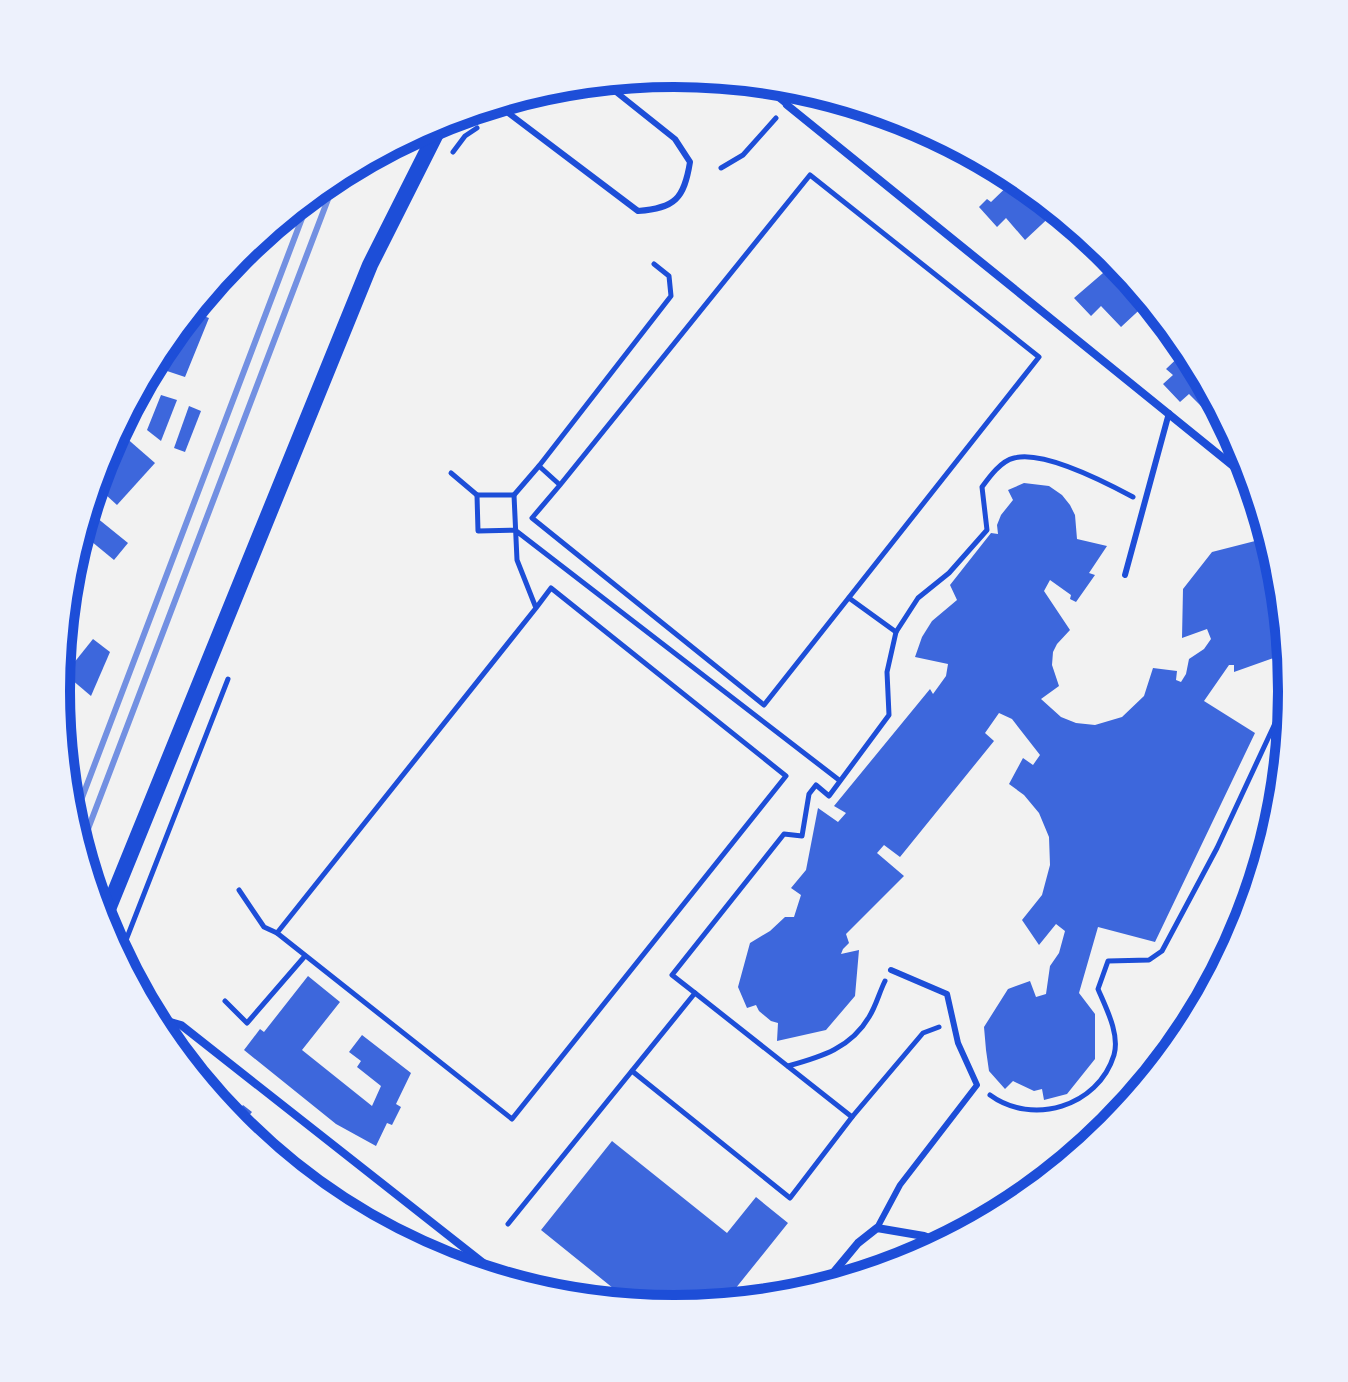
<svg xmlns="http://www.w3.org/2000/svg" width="1348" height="1382" font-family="Quicksand,sans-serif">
	<rect width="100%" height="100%" fill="#f2f2f2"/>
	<g fill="#3d67dc">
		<path d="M1017 177 1057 210 1025 240 1006 218 997 227 979 207 987 199 991 202Z"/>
		<path d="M1117 261 1149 301 1121 327 1101 306 1091 316 1074 298Z"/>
		<path d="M190 311 209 318 185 377 158 368 168 338 179 325H181Z"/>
		<path d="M1188 348 1213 395 1201 406 1189 394 1180 402 1163 384 1173 375 1166 369Z"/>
		<path d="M140 386 151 390 144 411 129 405Z"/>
		<path d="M161 395 177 400 161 441 147 430Z"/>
		<path d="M189 406 201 411 185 452 174 448Z"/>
		<path d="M116 429 155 463 117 505 94 484 103 454Z"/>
		<path d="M1024 483 1049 486 1062 495 1070 505 1075 515 1077 539 1107 546 1089 573 1095 575 1076 602 1070 599 1071 595 1050 580 1044 591 1070 630 1057 644 1053 652 1052 665 1059 686 1041 699 1061 717 1076 723 1095 725 1122 717 1144 696 1153 668 1177 671 1176 680 1181 682 1186 674 1189 659 1204 649 1211 639 1207 629 1182 638 1183 589 1212 552 1259 540V551L1279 565 1280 571 1287 642 1279 656 1234 672V665H1229L1204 701 1255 733 1155 942 1098 927 1079 993 1095 1014V1059L1067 1094 1044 1100 1042 1089 1034 1091 1013 1081 1005 1089 989 1071 986 1050 984 1027 1008 989 1030 981 1036 997 1046 994 1050 966 1059 953 1065 931 1056 924 1039 945 1022 920 1042 895 1050 865 1049 837 1039 813 1024 795 1009 784 1023 758 1033 765 1040 755 1012 719 999 713 985 733 994 741 900 857 884 845 877 853 904 876 846 934 849 943 843 949 841 954 859 950 855 996 826 1030 777 1041 778 1023 771 1021 759 1011 756 1005 747 1008 738 987 750 943 770 931 785 917H794L801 895 791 888 806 870 818 808 838 822 846 813 834 806 930 689 933 694 946 676 948 664 915 657 922 637 932 621 957 600 950 585 991 533 998 534 997 525 1001 515 1013 500 1008 490Z"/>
		<path d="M86 509 128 543 114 560 80 532Z"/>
		<path d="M93 639 110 652 91 696 65 674Z"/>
		<path d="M308 976 340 1002 302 1050 372 1106 381 1086 357 1067 361 1061 349 1052 362 1035 411 1073 396 1104 401 1107 392 1125 387 1123 376 1146 336 1124 244 1050 260 1029 264 1032Z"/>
		<path d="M243 1105 252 1112 238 1129 231 1120Z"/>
		<path d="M612 1141 727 1233 756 1197 788 1223 723 1304 674 1309 634 1305 541 1230Z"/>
	</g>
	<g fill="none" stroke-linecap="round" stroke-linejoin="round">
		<g stroke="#1d4ed8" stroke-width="5">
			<path d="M453 152 465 136 477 128"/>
			<path d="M721 168 743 155 776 118"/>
			<path d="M451 473 477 495"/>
			<path d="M560 485 810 175 1039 357 764 705 532 518 560 485 539 466 671 296 669 276 654 264"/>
			<path d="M514 495 539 466"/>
			<path d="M849 598 896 632"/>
			<path d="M536 608 551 588 786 776 512 1119 277 933 536 608 517 560 514 495H477L478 531 515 530 839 780"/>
			<path d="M239 890 264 927 277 933"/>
			<path d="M119 958 228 679"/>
			<path d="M225 1001 247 1023 305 956"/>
			<path d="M788 1066C821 1057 851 1048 869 1017 876 1006 879 993 885 981"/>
			<path d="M632 1071 790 1198 852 1117 695 993"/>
			<path d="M990 1095C1032 1126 1098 1107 1114 1055 1120 1034 1106 1008 1098 989L1108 961 1149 960 1162 951 1217 848 1292 687"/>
			<path d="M852 1117 923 1033 939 1027"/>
			<path d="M508 1224 695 993 672 975 784 834 802 836 809 794 816 785 829 796 889 715 887 672 896 632 918 598 949 573 987 530 982 487C990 476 1001 461 1014 458 1043 450 1107 483 1133 497"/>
		</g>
		<g stroke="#1d4ed8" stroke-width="6">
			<path d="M757 81 787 105"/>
			<path d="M495 103 638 211C675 208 684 199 690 162L675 139 601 80"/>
			<path d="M1125 575 1169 413"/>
			<path d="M877 1228 900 1185 977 1085 958 1043 947 994 891 970"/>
		</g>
		<g stroke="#1d4ed8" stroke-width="8">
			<path d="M787 105 1254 483"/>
			<path d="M152 1020 156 1018 181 1025 510 1284"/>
			<path d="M819 1290 858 1243 877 1228 924 1236 945 1244"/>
		</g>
		<path stroke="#1d4ed8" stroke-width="16" d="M102 924 370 265 444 118"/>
		<g stroke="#7290e2" stroke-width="6">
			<path d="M72 824 312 192"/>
			<path d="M80 850 338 173"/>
		</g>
	</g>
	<path d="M0 0H1348V1382H0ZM70 691a604 604 0 1 1 1208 0a604 604 0 1 1-1208 0Z" fill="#edf1fc" fill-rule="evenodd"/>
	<path fill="none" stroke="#1d4ed8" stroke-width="10" d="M70 691a604 604 0 1 1 1208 0a604 604 0 1 1-1208 0Z"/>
</svg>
